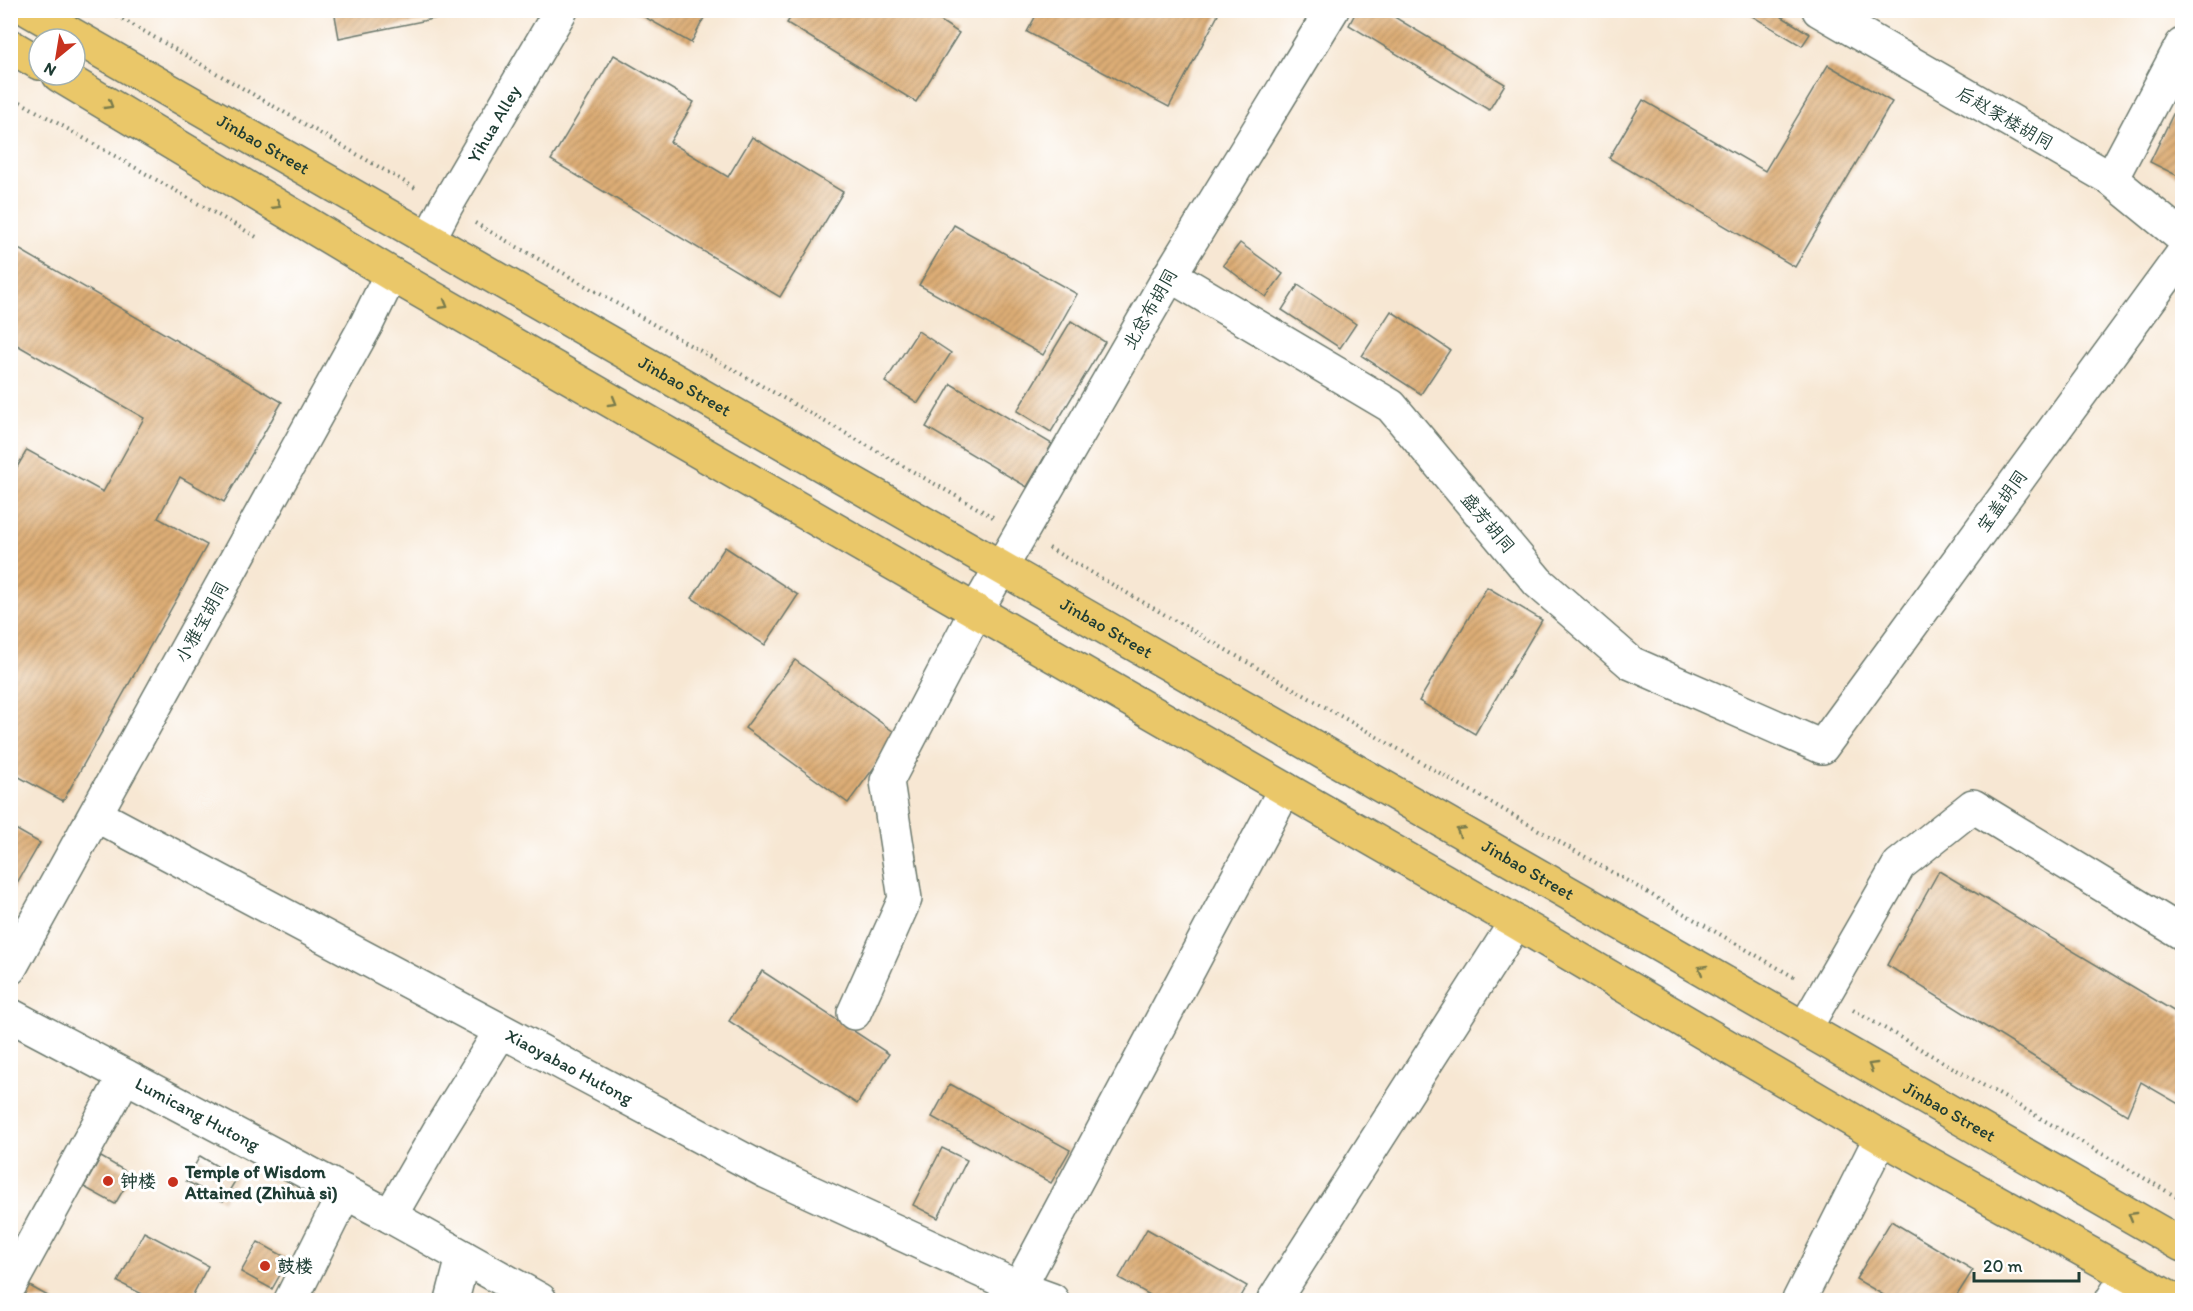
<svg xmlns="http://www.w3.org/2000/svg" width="2193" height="1311" font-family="Itim,'LXGW WenKai TC',sans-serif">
	<defs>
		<pattern id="building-hatch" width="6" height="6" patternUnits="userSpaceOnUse" patternTransform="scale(1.5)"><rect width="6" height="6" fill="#ddad76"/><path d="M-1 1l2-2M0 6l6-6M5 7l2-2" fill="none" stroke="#b38e62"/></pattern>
	</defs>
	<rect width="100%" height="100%" fill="#fff"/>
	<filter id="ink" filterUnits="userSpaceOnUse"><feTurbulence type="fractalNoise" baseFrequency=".0167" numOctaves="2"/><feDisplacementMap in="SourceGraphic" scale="12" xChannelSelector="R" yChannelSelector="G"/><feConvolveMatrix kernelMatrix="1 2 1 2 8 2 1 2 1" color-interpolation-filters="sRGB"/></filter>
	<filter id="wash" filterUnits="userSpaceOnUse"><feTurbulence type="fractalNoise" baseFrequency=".008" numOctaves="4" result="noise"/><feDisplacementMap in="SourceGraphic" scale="24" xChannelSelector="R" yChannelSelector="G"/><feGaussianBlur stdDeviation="1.35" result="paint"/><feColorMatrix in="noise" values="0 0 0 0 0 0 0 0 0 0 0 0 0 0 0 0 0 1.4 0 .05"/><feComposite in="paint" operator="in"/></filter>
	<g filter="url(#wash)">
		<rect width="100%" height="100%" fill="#f7e7d3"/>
		<g id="blocks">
			<g fill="url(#building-hatch)">
				<path d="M334 10H461L462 13 339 38Z"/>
				<path d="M632 10H708L691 43Z"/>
				<path d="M795 10H924L959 33 916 102 787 23Z"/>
				<path d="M1039 10H1208L1218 15 1169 107 1027 32Z"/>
				<path d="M1357 10H1383L1505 84 1489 110 1349 25Z"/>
				<path d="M1742 10H1771L1810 34 1802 46Z"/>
				<path d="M614 55 694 102 670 142 728 177 752 137 843 192 780 297 551 160Z"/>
				<path d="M1828 65 1892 102 1795 267 1609 158 1643 100 1765 171Z"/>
				<path d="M2174 112 2182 116V178L2150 162Z"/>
				<path d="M954 225 1077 294 1043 355 919 285Z"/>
				<path d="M1240 243 1283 274 1266 297 1223 265Z"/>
				<path d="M10 244 282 402 224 502 180 477 158 518 207 545 63 801 10 772V479L27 450 103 492 144 418 10 341Z"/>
				<path d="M1298 285 1356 324 1340 348 1282 310Z"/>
				<path d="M1391 311 1450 350 1421 394 1362 356Z"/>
				<path d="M1071 321 1105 342 1051 432 1017 411Z"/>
				<path d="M918 331 951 353 918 403 885 382Z"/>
				<path d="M951 384 1052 444 1027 487 926 427Z"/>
				<path d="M725 547 798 595 765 645 692 598Z"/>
				<path d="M1487 587 1542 620 1475 734 1419 701Z"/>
				<path d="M795 660 898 735 848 803 745 728Z"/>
				<path d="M10 826 40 843 10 895Z"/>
				<path d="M1939 871 2182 1016V1106L2141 1082 2127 1115 1887 965Z"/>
				<path d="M762 971 889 1054 857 1104 729 1021Z"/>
				<path d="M950 1084 1070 1150 1051 1183 932 1117Z"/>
				<path d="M942 1148 967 1160 938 1218 913 1205Z"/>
				<path d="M200 1156 237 1178 223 1201 186 1181Z"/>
				<path d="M101 1157 132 1175 115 1204 84 1187Z"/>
				<path d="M1891 1221 1973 1270 1954 1300H1892L1856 1279Z"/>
				<path d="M1147 1229 1247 1286 1239 1300H1159L1119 1278Z"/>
				<path d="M144 1232 208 1266 190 1300H154L118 1282Z"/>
				<path d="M258 1242 289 1259 272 1289 241 1272Z"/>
				<path d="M26 1284 55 1300H17Z"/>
			</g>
		</g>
	</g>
	<g filter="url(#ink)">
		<use href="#blocks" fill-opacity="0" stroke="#6b786c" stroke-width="1.5"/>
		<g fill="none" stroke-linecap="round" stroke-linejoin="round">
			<g stroke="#6b786c" stroke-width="36">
				<g id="minor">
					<path d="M1819 10 2111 179 2182 237"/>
					<path d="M2111 179 2182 45"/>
					<path id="s1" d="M429 239 446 206 561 10"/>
					<path d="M1170 275 1391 406 1538 582 1631 663 1822 747 2182 255"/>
					<path id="s2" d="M96 815 767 1172 1019 1288 1052 1300"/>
					<path d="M10 968 366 325 391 274"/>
					<path d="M854 1013 905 899 887 781 976 611 1170 275 1332 10"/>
					<path id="s3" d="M10 1015 390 1216 540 1300"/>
					<path d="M1805 1028 1899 865 1973 806 2182 933"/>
					<path d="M390 1216 439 1131 501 1031"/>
					<path d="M10 1285 125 1076"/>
					<path d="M1019 1288 1285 789"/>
					<path d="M291 1300 345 1192"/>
					<path d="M452 1300 463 1257"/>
					<path d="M1274 1300 1516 922"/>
					<path d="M1799 1300 1881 1137"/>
					<path d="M2112 1300 2128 1275"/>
				</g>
			</g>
			<g stroke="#6b786c" stroke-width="36">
				<g id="major">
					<path id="s4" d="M29 10 2182 1245"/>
					<path d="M10 46 39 63"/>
					<path d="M59 75 391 274 1516 922 1881 1137 2173 1300"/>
				</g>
			</g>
			<g stroke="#6b786c" stroke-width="4" stroke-dasharray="1.5 4.5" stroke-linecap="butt">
				<path d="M107 10 417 189"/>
				<path d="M10 96 260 239"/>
				<path d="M475 223 993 517"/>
				<path d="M1049 548 1794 977"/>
				<path d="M1853 1010 2182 1200"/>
			</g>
			<use href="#minor" stroke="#fff" stroke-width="33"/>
			<use href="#major" stroke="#eac769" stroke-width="33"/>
		</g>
		<defs><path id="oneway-chevron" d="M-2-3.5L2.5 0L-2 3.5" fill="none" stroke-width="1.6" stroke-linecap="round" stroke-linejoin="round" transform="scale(1.5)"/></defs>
		<g stroke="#7a7b4c">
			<use href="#oneway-chevron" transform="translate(109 105) rotate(31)"/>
			<use href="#oneway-chevron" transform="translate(277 205) rotate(31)"/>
			<use href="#oneway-chevron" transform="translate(444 305) rotate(30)"/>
			<use href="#oneway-chevron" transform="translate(613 402) rotate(30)"/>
			<use href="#oneway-chevron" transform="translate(1460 831) rotate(-150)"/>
			<use href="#oneway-chevron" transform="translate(1702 969) rotate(-150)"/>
			<use href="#oneway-chevron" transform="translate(1872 1066) rotate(-150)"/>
			<use href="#oneway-chevron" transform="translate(2132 1216) rotate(-150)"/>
		</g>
	</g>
	<g fill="#c8321e" stroke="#fff" stroke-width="2">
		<circle cx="108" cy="1181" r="6"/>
		<circle cx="173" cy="1182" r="6"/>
		<circle cx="265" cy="1266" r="6"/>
	</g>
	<g text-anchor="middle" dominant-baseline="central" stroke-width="6" stroke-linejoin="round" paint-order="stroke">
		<g font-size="18" fill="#1f3d34" stroke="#fff">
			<text transform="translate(2005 118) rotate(30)">后赵家楼胡同</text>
			<text stroke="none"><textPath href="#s1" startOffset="132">Yihua Alley</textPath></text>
			<text stroke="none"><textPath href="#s4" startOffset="270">Jinbao Street</textPath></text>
			<text transform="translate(1150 309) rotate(-60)">北总布胡同</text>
			<text stroke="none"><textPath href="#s4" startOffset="756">Jinbao Street</textPath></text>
			<text transform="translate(2002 501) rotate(-54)">宝盖胡同</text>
			<text transform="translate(1488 523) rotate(50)">盛芳胡同</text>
			<text transform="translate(202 622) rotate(-61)">小雅宝胡同</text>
			<text stroke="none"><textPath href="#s4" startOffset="1242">Jinbao Street</textPath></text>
			<text stroke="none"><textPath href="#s4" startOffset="1728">Jinbao Street</textPath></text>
			<text stroke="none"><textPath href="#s2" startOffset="536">Xiaoyabao Hutong</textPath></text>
			<text stroke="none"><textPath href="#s4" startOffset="2214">Jinbao Street</textPath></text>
			<text stroke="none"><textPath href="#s3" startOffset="212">Lumicang Hutong</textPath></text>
		</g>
		<g font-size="18" font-weight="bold" fill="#1f3d34" stroke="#fff" text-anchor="start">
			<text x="185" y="1172">Temple of Wisdom<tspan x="185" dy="21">Attained (Zhìhuà sì)</tspan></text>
			<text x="120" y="1181">钟楼</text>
			<text x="277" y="1266">鼓楼</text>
		</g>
	</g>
	<rect width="2193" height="1311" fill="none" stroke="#fff" stroke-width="36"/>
	<g transform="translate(57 57) rotate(210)"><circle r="28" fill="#ffffff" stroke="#a5b1ae" stroke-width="1.5"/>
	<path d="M0-4.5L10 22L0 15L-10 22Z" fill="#c8321e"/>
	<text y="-9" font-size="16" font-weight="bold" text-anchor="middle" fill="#1f3d34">N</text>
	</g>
	<path d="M1974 1272v9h105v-9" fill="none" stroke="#1f3d34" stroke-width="3"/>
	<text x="1983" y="1272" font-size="18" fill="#1f3d34" stroke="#ffffff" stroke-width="4.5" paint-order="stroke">20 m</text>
</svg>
